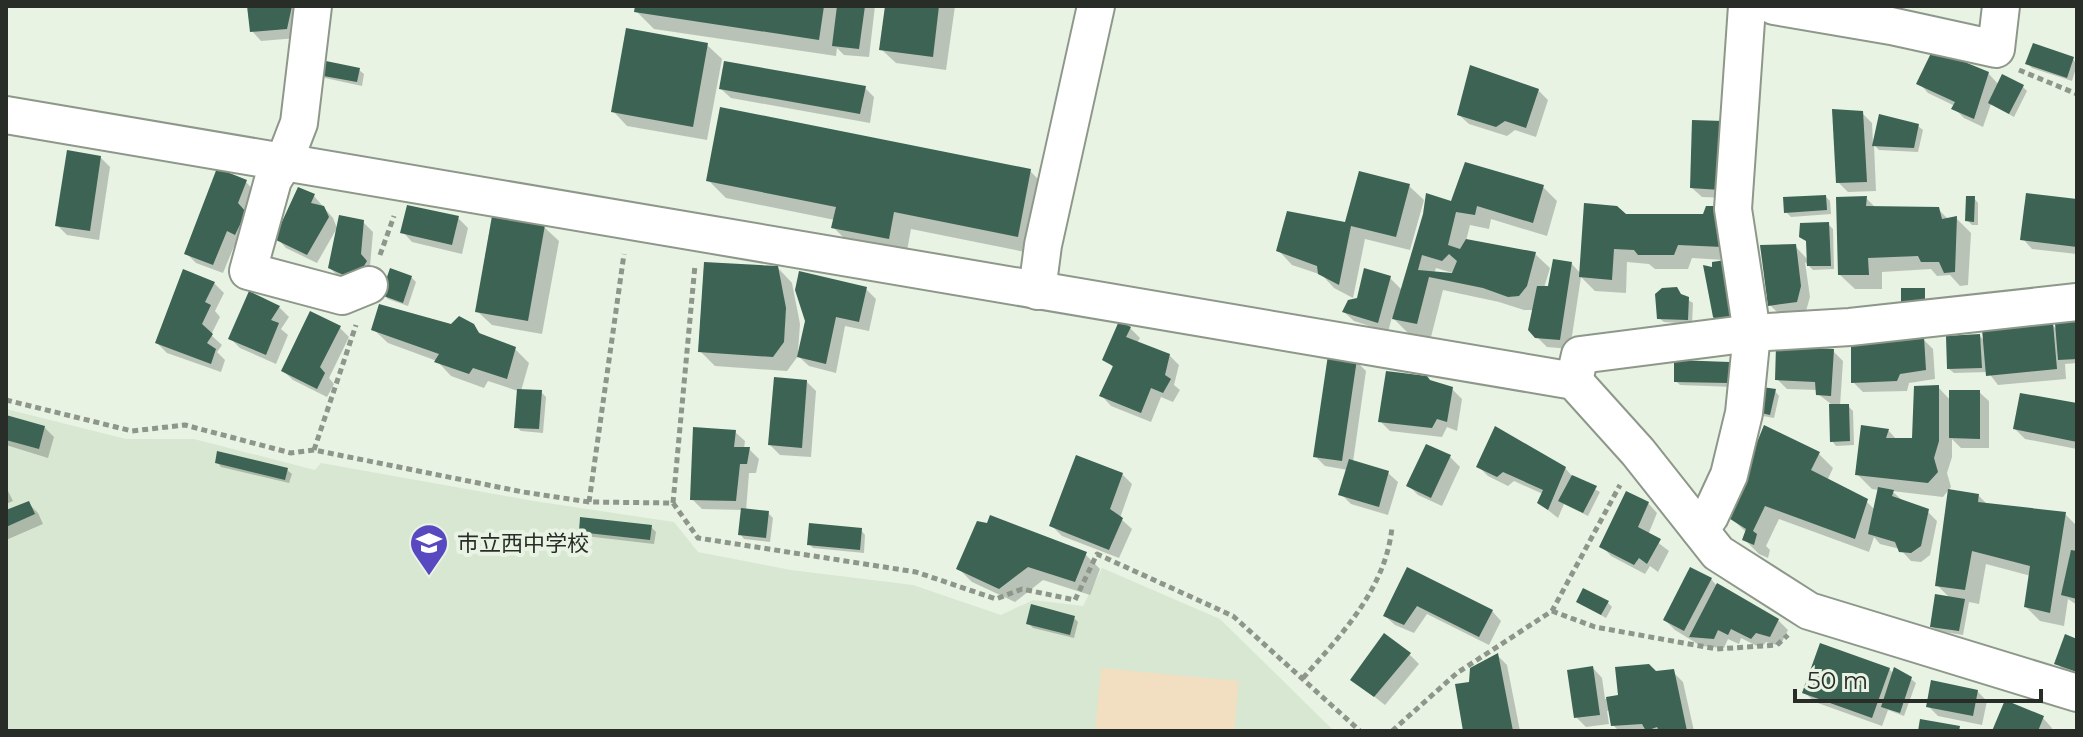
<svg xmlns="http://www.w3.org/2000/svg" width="2083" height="737" font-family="Montserrat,'Noto Sans JP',sans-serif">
	<rect width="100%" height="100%" fill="#e8f3e4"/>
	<path fill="#d8e7d2" d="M6 409 126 439H194L315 470 321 463 534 501 674 522 698 552 791 570 913 585 1001 615 1033 600 1083 606 1102 568 1220 619 1334 731H6Z"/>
	<path fill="#f2dec0" d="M1101 668 1239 681 1234 731H1095Z"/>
	<g fill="#0003" fill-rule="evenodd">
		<path d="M249 6H304L297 38 261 41 252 31Z"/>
		<path d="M637 6H875L869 57 844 55 837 48 836 56 654 29 636 11Z"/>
		<path d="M887 6H955L946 70 896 63 881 49Z"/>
		<path d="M707 45 722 59 707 140 627 126 613 111Z"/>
		<path d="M2073 59 2077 65 2072 81 2032 68 2028 64Z"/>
		<path d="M359 70 364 74 362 86 325 78 320 74Z"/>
		<path d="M1988 73 1999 85 2023 87 2027 91 2014 117 1991 104 1983 127 1964 118 1954 108 1955 106 1928 93 1919 83Z"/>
		<path d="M865 88 874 97 870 123 731 98 721 89Z"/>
		<path d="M1538 90 1548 100 1536 137 1515 130 1507 136 1469 124 1459 115Z"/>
		<path d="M1862 113 1872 123 1873 144 1918 126 1923 130 1918 152 1879 150 1874 145 1876 191 1848 192 1838 182Z"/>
		<path d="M1694 122 1730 198 1702 197 1692 188Z"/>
		<path d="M100 157 110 167 99 240 67 235 57 225Z"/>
		<path d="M1030 171 1048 189 1035 254 911 229 906 256 851 245 833 227 835 220 726 198 708 180Z"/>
		<path d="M246 182 255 192 245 243 237 239 223 273 196 263 186 253Z"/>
		<path d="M1409 186 1424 200 1410 250 1365 239 1353 298 1334 288 1322 275 1292 265 1278 250 1346 225Z"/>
		<path d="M1543 187 1557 201 1547 236 1491 219 1489 229 1470 225 1466 241 1535 254 1550 268 1544 288H1549L1572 264 1581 274 1625 216H1704L1736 261 1714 270 1724 260 1692 258 1688 269H1655L1649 264 1627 262 1626 293 1595 291 1581 277 1570 349 1547 347 1536 336 1534 310H1524L1499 302 1443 290 1431 337 1408 333 1392 317 1388 332 1354 321 1344 312 1390 278 1402 290 1425 214 1452 203ZM1436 268 1453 273 1434 274Z"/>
		<path d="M314 196 333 218 337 228 317 263 286 248 277 238Z"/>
		<path d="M1826 197 1830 201 1831 214 1791 217 1786 212Z"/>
		<path d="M1866 198 1876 208 1938 209 1949 220 1957 219 1971 233 1968 285 1960 286 1950 275 1937 276 1931 269 1882 272V289H1855L1840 275Z"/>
		<path d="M1974 198 1978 203V225H1972L1967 220Z"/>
		<path d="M2077 201V254L2032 249 2023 239Z"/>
		<path d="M458 218 468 228 462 254 412 242 403 232Z"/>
		<path d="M363 222 373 232 370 266 375 272 340 278 330 268Z"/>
		<path d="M1828 224 1833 229 1834 269 1813 270 1805 262 1810 297 1806 311 1780 315 1770 305 1795 246 1808 260Z"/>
		<path d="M544 227 559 241 542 334 492 325 477 311Z"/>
		<path d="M778 268 792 283 800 324 798 352H800L807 321 866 289 876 299 869 331 845 326 836 373 809 366 798 356 787 371 715 366 700 351Z"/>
		<path d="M411 277 416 282 408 306 388 299 383 294Z"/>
		<path d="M214 283 224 293 215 311 220 317 211 335 222 345 217 352 225 360 221 372 167 353 157 343Z"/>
		<path d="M1682 296 1693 303 1692 324 1664 322 1659 318Z"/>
		<path d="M279 307 289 317 281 329 288 335 276 364 240 348 230 338Z"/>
		<path d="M2077 323V363L2065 364 2066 379 1998 385 1988 372 1954 373 1949 369 1980 336 1985 342 2052 325 2058 330Z"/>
		<path d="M473 326 483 336 515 349 529 363 521 391 541 392 546 397 543 433 521 431 516 427 518 391 488 381 484 388 451 376 437 361 388 343 373 329Z"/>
		<path d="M339 327 349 337 329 378 334 384 327 397 293 380 283 371Z"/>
		<path d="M1130 328 1140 338 1137 343 1169 355 1179 365 1174 385 1180 390 1173 402 1161 397 1151 422 1111 406 1102 396 1114 368 1105 359Z"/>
		<path d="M1923 339 1933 349 1935 379 1909 383 1907 391 1863 392 1853 382Z"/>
		<path d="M1833 351 1843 361 1840 406H1848L1853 411 1854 445 1836 446 1832 441 1831 404 1818 394V390L1787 389 1777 379Z"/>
		<path d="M1356 361 1366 371 1353 462 1388 473 1398 482 1388 515 1351 504 1341 494 1348 470 1325 466 1315 456Z"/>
		<path d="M1729 364 1734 368V387L1680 385 1676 381Z"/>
		<path d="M806 381 816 391 811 457 780 455 770 445Z"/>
		<path d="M1431 383 1452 389 1462 399 1457 431 1447 427 1442 437 1390 431 1380 421Z"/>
		<path d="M1938 387 1951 401 1979 392 1989 401V448H1961L1952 439V457L1947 473 1951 487 1943 497 1892 491 1904 502 1927 511 1937 521 1930 555 1921 562 1911 561 1900 549 1880 544 1874 537 1869 552 1779 519 1766 546 1770 550 1768 558 1759 554 1745 540 1747 533 1729 516 1819 454 1833 468 1827 481 1866 501 1875 510 1879 490 1872 489 1857 474 1888 430 1897 440H1914Z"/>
		<path d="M1775 391 1779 396 1774 418 1763 416 1759 411Z"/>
		<path d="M2077 405V449L2025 439 2015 429Z"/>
		<path d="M6 417 44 427 54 437 48 458 6 445Z"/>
		<path d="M735 432 745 441 744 449H749L759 459 756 473H749L746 511 768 513 773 518 770 542 744 539 740 534 742 510 702 509 692 499Z"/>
		<path d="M1450 457 1460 467 1442 506 1418 495 1408 485Z"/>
		<path d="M217 462 287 470 292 474 289 483 221 467Z"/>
		<path d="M1479 467 1565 468 1574 478 1600 492 1588 516 1564 504 1558 518 1539 503 1543 494 1514 481 1508 486 1488 476Z"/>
		<path d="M1122 474 1132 484 1120 518 1132 529 1119 558 1062 536 1052 526Z"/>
		<path d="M6 487 13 501 6 504Z"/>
		<path d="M1979 496 1988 505 2065 514 2077 526V605L2068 599 2064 626 2040 621 2026 607 2031 576 1986 564 1979 604 1969 602 1963 635 1937 631 1932 626 1950 598 1937 585Z"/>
		<path d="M28 503 38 513 43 524 6 540V513Z"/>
		<path d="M1648 503 1657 513 1648 535 1669 551 1658 572 1650 566 1645 574 1611 556 1602 546Z"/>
		<path d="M651 527 656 532 654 544 585 536 581 531Z"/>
		<path d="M861 530 865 535 864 553 813 548 809 544Z"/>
		<path d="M1085 554 1100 569 1090 595 1043 580 1015 602 972 582 958 568Z"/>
		<path d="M1408 569 1492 611 1501 621 1489 645 1427 614 1414 633 1395 625 1385 616Z"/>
		<path d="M1711 579 1717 586 1778 620 1788 630 1780 646 1766 642 1761 648 1741 638 1739 644 1728 639 1724 648 1701 646 1675 630 1665 620Z"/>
		<path d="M1578 602 1608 603 1612 607 1606 618Z"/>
		<path d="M1074 618 1078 622 1074 638 1033 628 1028 623Z"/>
		<path d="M2077 641V677L2066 673 2057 663Z"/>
		<path d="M1409 654 1419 664 1385 705 1352 679Z"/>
		<path d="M1498 656 1507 665 1520 731H1465L1471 683Z"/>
		<path d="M1593 668 1602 678 1605 699 1620 697 1656 673 1673 672 1683 682 1694 731H1619L1613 725 1610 710 1607 711 1609 724 1586 727 1576 717Z"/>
		<path d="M1889 669 1894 674 1911 679 1916 683 1904 716 1888 710 1882 726 1815 702 1805 693Z"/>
		<path d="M1977 691 1987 701 1982 725 1938 716 1928 706Z"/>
		<path d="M2043 718 2052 728 2051 731H1994Z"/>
	</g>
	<g fill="#3c6353" fill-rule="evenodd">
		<path d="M247 6H292L287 29 250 32Z"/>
		<path d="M635 6H824L819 40 634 12Z"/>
		<path d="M837 6H865L859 49 832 46Z"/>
		<path d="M885 6H939L933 57 879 50Z"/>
		<path d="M626 28 708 43 693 127 611 112Z"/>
		<path d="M2033 43 2074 57 2067 78 2025 64Z"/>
		<path d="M1933 49 1989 72 1974 119 1951 109 1955 102 1916 84Z"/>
		<path d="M321 60 360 68 357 82 318 75Z"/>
		<path d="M724 61 866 86 860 114 719 89Z"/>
		<path d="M1470 65 1539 89 1526 128 1505 121 1496 127 1457 115Z"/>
		<path d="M2002 74 2024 85 2009 114 1988 103Z"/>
		<path d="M720 107 1031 169 1018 237 894 212 889 239 831 228 836 207 706 181Z"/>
		<path d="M1832 109 1863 111 1867 182 1836 183Z"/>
		<path d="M1879 114 1919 124 1914 148 1872 146Z"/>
		<path d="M1692 120 1723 121 1721 190 1690 188Z"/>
		<path d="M67 150 101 156 90 231 55 226Z"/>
		<path d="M1465 162 1544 185 1533 223 1477 206 1475 215 1456 212 1448 245 1460 249 1466 239 1536 252 1527 286 1519 296 1508 297 1483 288 1429 277 1417 324 1392 319 1423 214 1426 193 1451 201ZM1449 254 1457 261 1452 273 1418 270 1422 255 1442 261Z"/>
		<path d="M217 168 247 180 238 203 246 212 235 235 227 231 213 265 184 254Z"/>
		<path d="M1359 171 1410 184 1396 237 1351 226 1339 285 1318 274 1317 266 1276 251 1287 211 1345 222Z"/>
		<path d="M298 187 315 194 311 203 324 206 329 217 307 255 274 239Z"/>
		<path d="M2026 193 2077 199V247L2020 240Z"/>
		<path d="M1826 195 1827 210 1784 213 1783 197Z"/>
		<path d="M1867 196 1866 206 1939 207 1942 219 1957 216 1955 272 1944 273 1939 262H1921L1918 256 1868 258 1869 275H1838L1836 197Z"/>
		<path d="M1966 196H1975L1974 222 1965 221Z"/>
		<path d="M1584 203 1617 206 1626 214H1703L1706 206H1723V247L1678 245 1674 255H1638L1634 250 1614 249 1612 280 1579 277Z"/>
		<path d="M407 205 459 216 452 245 400 233Z"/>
		<path d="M339 215 364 220 361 254 367 261 359 274 350 278 328 268Z"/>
		<path d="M492 216 545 225 528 321 475 312Z"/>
		<path d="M1829 222 1831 266H1807L1806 241 1799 237 1800 223Z"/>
		<path d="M1796 244 1801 286 1797 302 1768 306 1760 245Z"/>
		<path d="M1553 259 1572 262 1560 340 1535 338 1528 330 1537 286H1548Z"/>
		<path d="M1732 259 1742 322 1723 326 1713 317 1703 265 1712 267V262Z"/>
		<path d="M704 262 778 266 786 308 784 342 773 357 698 352Z"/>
		<path d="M390 268 412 276 403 303 381 295Z"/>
		<path d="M1364 268 1391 276 1378 323 1342 312 1348 300 1357 298Z"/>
		<path d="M183 269 215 282 205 302 211 305 202 324 213 334 207 343 216 349 211 364 155 343Z"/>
		<path d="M799 271 867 287 859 322 836 317 826 364 797 357 805 321 795 290Z"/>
		<path d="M1677 287 1681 294 1689 297 1688 320 1657 319 1655 294 1662 288Z"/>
		<path d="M1901 288H1925V306L1901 307Z"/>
		<path d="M249 291 280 306 271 320 279 323 266 355 228 339Z"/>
		<path d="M379 304 451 324 459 316 474 324 479 333 516 347 507 379 473 368 469 374 434 362 439 354 371 330Z"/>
		<path d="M310 311 341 326 320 367 325 373 317 389 281 371Z"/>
		<path d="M1119 321 1131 327 1126 337 1170 354 1165 375 1171 379 1163 393 1151 388 1141 413 1099 396 1113 366 1102 360Z"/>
		<path d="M2077 321V359L2058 360 2055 323Z"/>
		<path d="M2053 323 2057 369 1986 376 1982 329Z"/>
		<path d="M1980 334 1982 368 1947 369 1946 336Z"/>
		<path d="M1924 337 1926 370 1900 374 1897 381 1851 383V340Z"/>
		<path d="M1776 346 1834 349 1831 396 1816 395 1815 382 1775 380Z"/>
		<path d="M1328 355 1357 359 1342 461 1313 457Z"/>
		<path d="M1674 360 1730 362V383L1674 382Z"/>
		<path d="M1386 371 1427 376 1430 380 1453 387 1447 422 1437 419 1432 428 1378 422Z"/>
		<path d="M774 377 807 380 802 448 768 445Z"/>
		<path d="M1939 385V441L1934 458 1938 472 1928 483 1855 475 1861 425 1889 429 1886 438H1912L1914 386Z"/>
		<path d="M1762 387 1776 389 1770 415 1757 412Z"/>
		<path d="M517 389 542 390 539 429 514 428Z"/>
		<path d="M1949 390H1980V439L1949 438Z"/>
		<path d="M2020 393 2077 403V442L2013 429Z"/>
		<path d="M1829 404H1849L1850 441 1830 442Z"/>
		<path d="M6 415 45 426 39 449 6 440Z"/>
		<path d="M1764 425 1820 452 1811 470 1868 499 1855 539 1765 506 1753 531 1757 534 1754 545 1742 540 1746 529 1727 517Z"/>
		<path d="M1495 426 1566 467 1548 510 1537 503 1543 490 1503 472 1497 477 1476 467Z"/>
		<path d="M693 427 736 430 734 447H750L747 464H740L736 501 690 500Z"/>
		<path d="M1426 444 1451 455 1431 498 1406 486Z"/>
		<path d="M217 451 288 468 285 480 215 463Z"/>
		<path d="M1076 455 1123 473 1110 509 1123 518 1109 550 1049 526Z"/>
		<path d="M1349 459 1389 471 1379 507 1338 495Z"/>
		<path d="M1572 475 1597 486 1583 513 1558 501Z"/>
		<path d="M1878 487 1894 490 1892 496 1929 509 1921 546 1911 553 1899 552 1895 542 1868 534Z"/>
		<path d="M1948 489 1979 494 1978 502 2066 512 2050 613 2024 607 2030 566 1972 551 1965 590 1935 586Z"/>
		<path d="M1626 491 1649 502 1638 527 1661 539 1647 564 1639 558 1634 565 1599 547Z"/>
		<path d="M29 501 35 514 6 527V510Z"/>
		<path d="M741 508 769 511 766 538 738 535Z"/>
		<path d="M990 515 1087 552 1075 582 1028 567 999 589 956 569 977 521 987 523Z"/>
		<path d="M580 517 652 525 650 540 579 532Z"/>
		<path d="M809 523 862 528 860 550 807 545Z"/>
		<path d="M2071 550 2077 551V599L2061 595Z"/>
		<path d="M1407 567 1493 610 1479 637 1417 606 1404 625 1383 616Z"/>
		<path d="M1690 567 1712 578 1684 631 1663 620Z"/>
		<path d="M1717 583 1779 619 1770 637 1756 633 1751 639 1731 629 1728 635 1718 630 1714 639 1689 637Z"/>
		<path d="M1583 588 1609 601 1601 615 1576 602Z"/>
		<path d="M1935 594 1965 599 1959 631 1930 627Z"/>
		<path d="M1031 604 1075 616 1070 635 1026 624Z"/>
		<path d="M1384 633 1411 653 1374 697 1350 680Z"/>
		<path d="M2065 634 2077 639V672L2054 664Z"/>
		<path d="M1820 643 1890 668 1872 718 1802 693Z"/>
		<path d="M1498 653 1513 731H1463L1455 684 1469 682 1470 668Z"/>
		<path d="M1649 664 1656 671 1674 669 1687 731H1659L1657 727 1646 731 1642 724 1611 726 1606 697 1618 695 1615 667Z"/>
		<path d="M1593 666 1600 715 1574 718 1567 670Z"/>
		<path d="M1894 667 1912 677 1900 713 1881 707Z"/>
		<path d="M1931 680 1978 690 1973 716 1926 707Z"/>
		<path d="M2005 700 2044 716 2038 731H1992Z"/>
		<path d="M1920 719 1960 726 1959 731H1918Z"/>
	</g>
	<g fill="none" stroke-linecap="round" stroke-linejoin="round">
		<g stroke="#8e988a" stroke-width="40">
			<g id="minor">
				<path d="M313 6 299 123 284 162 273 180 248 271 342 296 369 285"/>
				<path d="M1774 6 1891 26 1996 49 2001 6"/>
				<path d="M6 115 1574 381 1638 452 1718 553 1809 611 2077 693"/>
				<path d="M1037 291 1043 245 1096 6"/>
				<path d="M1574 381 1580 355 1752 333 1850 327 2077 302"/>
				<path d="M1700 530 1710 516 1729 475 1744 413 1752 333 1733 209 1747 6"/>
			</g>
		</g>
		<g stroke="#8e968b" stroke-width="5" stroke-dasharray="6 4" stroke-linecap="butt">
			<path d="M2019 70 2077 94"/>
			<path d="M380 255 394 216"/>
			<path d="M6 400 132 431 185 425 291 453 314 450 523 492 589 502 673 503 698 538 916 572 996 599 1022 589 1075 600 1097 554 1233 616 1360 731"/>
			<path d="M314 450 356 325"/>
			<path d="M589 502 624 254"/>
			<path d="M673 503 695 265"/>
			<path d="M1552 611 1595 627 1717 649 1777 645 1788 635"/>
			<path d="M1303 678C1342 634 1386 588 1392 527"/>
			<path d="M1392 731 1457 673 1552 611 1620 485"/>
		</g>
		<use href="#minor" stroke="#fff" stroke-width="36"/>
	</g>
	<defs>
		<g id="school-pin" transform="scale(2)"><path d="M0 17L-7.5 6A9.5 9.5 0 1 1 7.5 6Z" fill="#5949c1" stroke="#e8f3e4"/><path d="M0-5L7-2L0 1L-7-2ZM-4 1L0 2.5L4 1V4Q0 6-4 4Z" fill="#fff"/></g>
	</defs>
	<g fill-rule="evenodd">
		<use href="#school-pin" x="429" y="543"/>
	</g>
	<g text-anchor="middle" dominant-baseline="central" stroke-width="8" stroke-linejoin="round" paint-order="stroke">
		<g font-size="22" fill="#292d27" stroke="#e8f3e4" text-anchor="start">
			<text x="457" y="543">市立西中学校</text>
		</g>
	</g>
	<rect width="2083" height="737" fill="none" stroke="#292d27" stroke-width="16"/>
	<path d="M1795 689v12h246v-12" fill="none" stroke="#292d27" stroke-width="4"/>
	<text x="1807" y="689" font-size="24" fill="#292d27" stroke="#e8f3e4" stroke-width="6" paint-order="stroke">50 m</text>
</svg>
